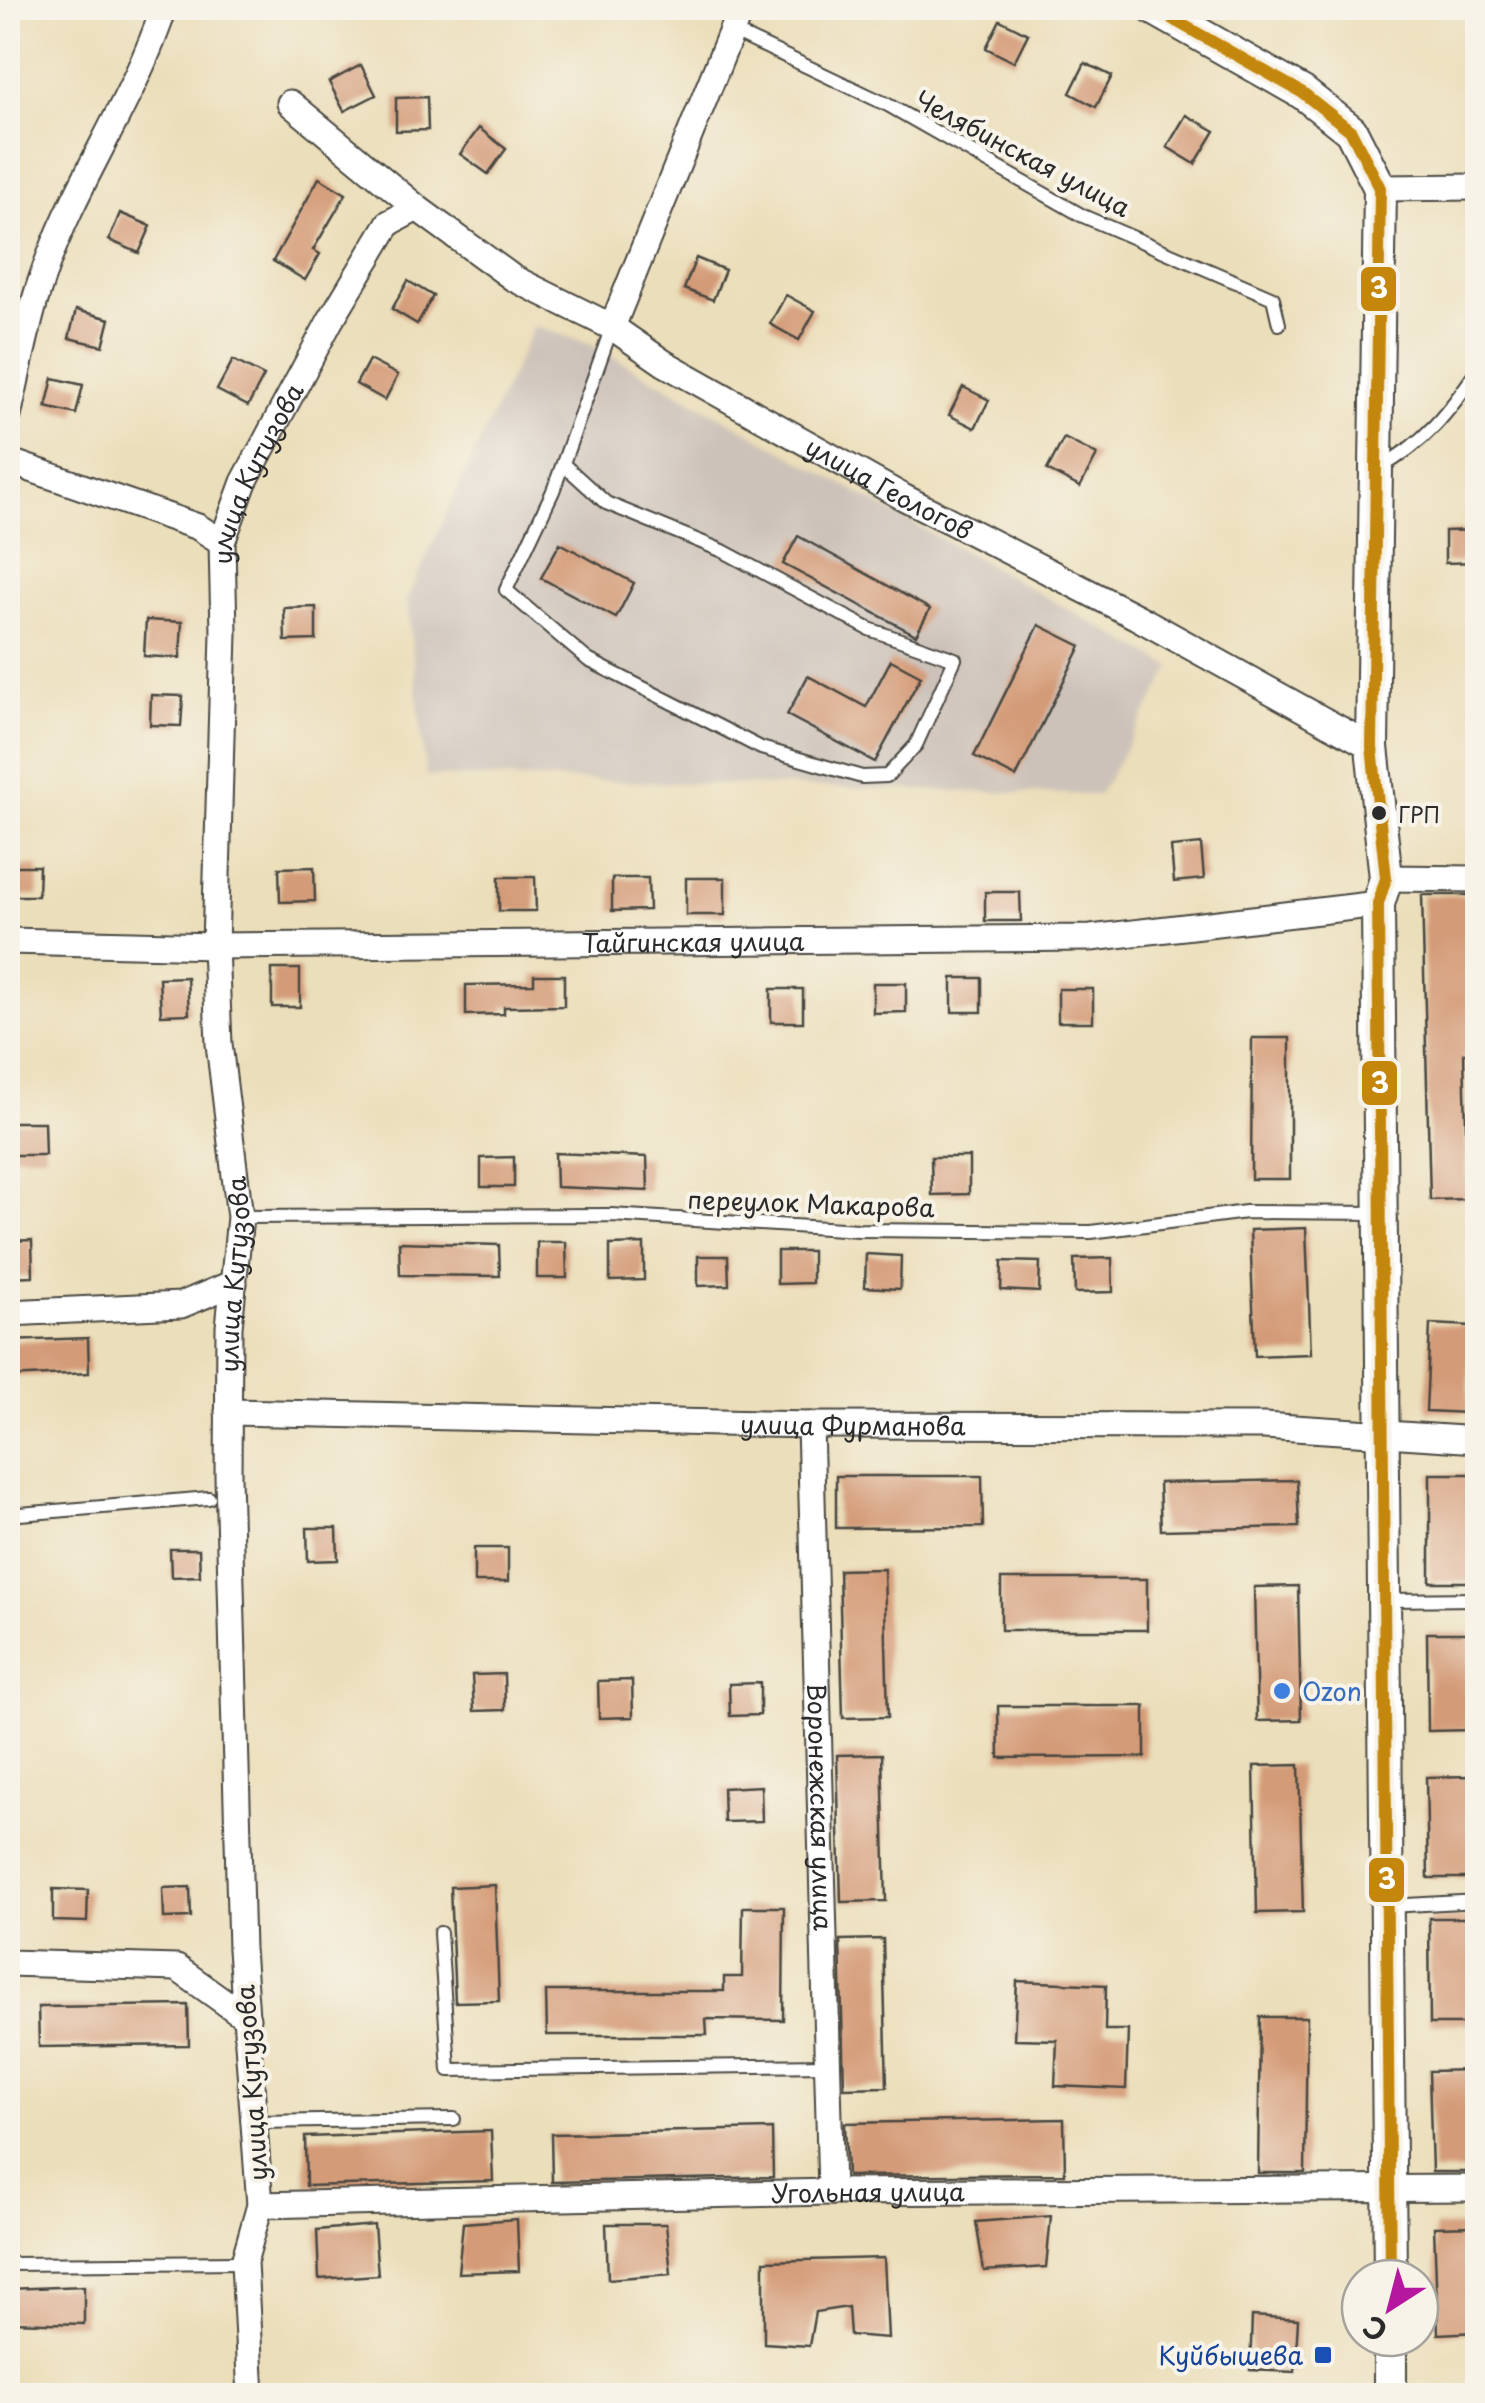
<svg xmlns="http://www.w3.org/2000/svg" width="1485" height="2403" font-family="'Playpen Sans',sans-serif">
	<rect width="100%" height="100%" fill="#f7f3e8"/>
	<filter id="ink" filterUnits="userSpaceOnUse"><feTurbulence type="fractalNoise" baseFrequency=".01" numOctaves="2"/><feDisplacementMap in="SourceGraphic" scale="20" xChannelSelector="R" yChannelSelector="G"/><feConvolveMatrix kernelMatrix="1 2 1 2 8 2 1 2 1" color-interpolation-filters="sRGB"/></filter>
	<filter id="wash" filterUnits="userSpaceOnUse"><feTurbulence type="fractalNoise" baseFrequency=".0048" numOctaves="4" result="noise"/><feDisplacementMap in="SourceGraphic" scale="40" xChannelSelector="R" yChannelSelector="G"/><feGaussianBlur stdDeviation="2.25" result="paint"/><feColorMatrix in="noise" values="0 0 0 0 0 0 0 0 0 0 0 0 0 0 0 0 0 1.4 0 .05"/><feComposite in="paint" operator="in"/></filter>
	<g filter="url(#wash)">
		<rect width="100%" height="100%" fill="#ebdeba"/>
		<path fill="#cdc2b9" d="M534 326 590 344 1172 667 1099 795 426 776 407 599Z"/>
		<g id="blocks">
			<g fill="#d49b78">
				<path d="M1000 20 1028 34 1014 62 986 48Z"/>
				<path d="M1085 63 1112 76 1096 107 1070 93Z"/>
				<path d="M361 65 376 95 344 111 329 82Z"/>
				<path d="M427 97 428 130 396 131V98Z"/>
				<path d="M1186 115 1215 131 1195 164 1167 147Z"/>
				<path d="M479 128 506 149 488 174 460 154Z"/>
				<path d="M319 178 346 194 313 250 320 254 305 280 273 261Z"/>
				<path d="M120 213 151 226 139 253 109 240Z"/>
				<path d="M696 258 725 270 713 300 684 289Z"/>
				<path d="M408 281 433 296 417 324 392 309Z"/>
				<path d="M786 295 815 311 799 340 770 324Z"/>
				<path d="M76 310 110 319 103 346 69 338Z"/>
				<path d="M233 360 264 376 248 406 217 390Z"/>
				<path d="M369 360 398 375 385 400 356 384Z"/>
				<path d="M53 378 83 385 76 414 46 407Z"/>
				<path d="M963 387 989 400 975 428 949 415Z"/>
				<path d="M1064 438 1097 455 1080 487 1047 470Z"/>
				<path d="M1478 530V562L1445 563V531Z"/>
				<path d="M798 536 930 609 916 635 783 564Z"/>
				<path d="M560 543 634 583 616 618 541 578Z"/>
				<path d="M316 607V640L285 641 284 608Z"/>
				<path d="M146 620 182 622 180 658 144 656Z"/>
				<path d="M1039 625 1081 646 1016 777 974 756Z"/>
				<path d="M891 660 921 676 875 762 787 715 808 676 866 707Z"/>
				<path d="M151 695 183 696 181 726 150 725Z"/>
				<path d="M1201 844 1204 879 1174 882 1171 847Z"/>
				<path d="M8 866H39L38 896H8Z"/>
				<path d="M314 867 315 901 280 902 279 868Z"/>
				<path d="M499 877H535L536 911H499Z"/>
				<path d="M612 878H648L649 910 612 911Z"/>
				<rect x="686" y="878" width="39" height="37"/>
				<path d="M985 892H1020L1021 921H985Z"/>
				<path d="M1422 895H1471L1473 1053H1464L1468 1199 1430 1200Z"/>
				<rect x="272" y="969" width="28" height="38"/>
				<path d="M534 975H564V1006L504 1007V1014L466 1015V985L534 984Z"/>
				<path d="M187 977 189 1014 161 1015 159 978Z"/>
				<rect x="952" y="978" width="30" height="34"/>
				<path d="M873 983H906V1012L873 1013Z"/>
				<rect x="771" y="989" width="32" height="33"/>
				<rect x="1058" y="989" width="35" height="33"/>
				<path d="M1252 1038H1290V1179H1251Z"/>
				<path d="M10 1122H44L45 1155H11Z"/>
				<path d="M555 1153 647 1157 648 1191 556 1187Z"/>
				<path d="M514 1157V1187H481V1158Z"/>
				<path d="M931 1157H969V1194L932 1195Z"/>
				<path d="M1306 1228 1311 1354 1255 1356 1250 1230Z"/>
				<path d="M32 1240 33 1276 8 1277V1241Z"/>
				<path d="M399 1242 499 1245 500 1276 400 1275Z"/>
				<path d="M537 1242H566L567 1278H537Z"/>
				<path d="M644 1244V1280L610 1281V1245Z"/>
				<path d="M777 1251H812V1283L777 1284Z"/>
				<path d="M866 1254 901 1256 900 1289 865 1287Z"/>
				<path d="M698 1256H728L729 1285 698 1286Z"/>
				<path d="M1112 1258 1113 1292 1075 1293 1074 1259Z"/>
				<path d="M1002 1261 1040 1262 1039 1292 1001 1290Z"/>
				<path d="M1430 1324 1472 1326 1468 1413 1426 1411Z"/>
				<path d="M88 1338 89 1373 8 1377V1341Z"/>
				<path d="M1430 1474H1473L1472 1582H1430Z"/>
				<path d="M836 1476H982L983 1527 836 1528Z"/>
				<path d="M1297 1480 1299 1527 1161 1530 1159 1483Z"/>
				<path d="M307 1528H337L338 1560 308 1561Z"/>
				<rect x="474" y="1548" width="34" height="34"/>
				<path d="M170 1549H199L200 1576 171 1577Z"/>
				<path d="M884 1569 888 1717 843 1718 839 1570Z"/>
				<rect x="1001" y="1579" width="146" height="51"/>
				<path d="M1298 1586 1301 1720 1257 1721 1254 1587Z"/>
				<path d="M1427 1633H1471L1472 1730 1428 1731Z"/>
				<path d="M504 1674 505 1710 474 1711 472 1675Z"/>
				<path d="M632 1680 633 1717 599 1718 598 1681Z"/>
				<path d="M760 1683V1715L730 1716 729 1684Z"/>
				<path d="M998 1706H1145V1757L999 1758Z"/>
				<path d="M882 1754 886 1901 841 1902 837 1755Z"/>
				<path d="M1299 1765 1303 1912 1257 1913 1254 1766Z"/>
				<path d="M1471 1776 1472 1878H1428L1426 1777Z"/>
				<path d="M761 1786 762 1821 724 1822 723 1788Z"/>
				<path d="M495 1885 499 2001 455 2002 450 1887Z"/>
				<path d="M190 1887 191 1917 164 1918 163 1888Z"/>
				<path d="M53 1889 88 1890 87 1922 53 1921Z"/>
				<path d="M743 1907H784L783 2020 706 2019 707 2035H547L546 1991H724V1977H742Z"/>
				<path d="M1429 1918H1476V2024H1430Z"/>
				<path d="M883 1939 887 2087 844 2088 840 1940Z"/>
				<path d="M1017 1981 1106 1985 1105 2030H1128L1126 2089 1055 2086 1057 2040 1014 2039Z"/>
				<path d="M188 2005 189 2045 39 2047 38 2007Z"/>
				<path d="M1260 2017H1307L1305 2173H1258Z"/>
				<path d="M1473 2070 1476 2172H1432L1429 2071Z"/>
				<path d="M1064 2119 1065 2174 847 2176 845 2123Z"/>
				<path d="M772 2129 773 2177 552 2182 551 2134Z"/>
				<path d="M491 2131 493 2181 306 2186 305 2137Z"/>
				<path d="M1051 2216 1046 2267 984 2271 976 2222Z"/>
				<path d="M517 2219 519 2271 458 2273 463 2223Z"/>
				<path d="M606 2224H666L671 2274 608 2279Z"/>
				<path d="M374 2225 378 2275 319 2279 317 2230Z"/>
				<path d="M1478 2226V2332L1438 2334 1434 2227Z"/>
				<path d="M884 2258 888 2338 850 2335 848 2307 815 2312 809 2346 764 2343V2261Z"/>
				<path d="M84 2286V2324L8 2322V2289Z"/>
				<path d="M1252 2316 1298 2319 1295 2372 1250 2370Z"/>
			</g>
		</g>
	</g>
	<g filter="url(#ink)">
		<use href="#blocks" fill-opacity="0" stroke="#484640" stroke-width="2.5"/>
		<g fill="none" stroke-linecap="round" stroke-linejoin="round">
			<g stroke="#484640" stroke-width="16">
				<g id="service">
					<path d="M730 30 888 105 1083 216 1273 298 1279 324"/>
					<path d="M563 464 606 503 723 551 869 629 955 659 916 745 887 776 862 777 761 748 588 660 506 590 553 491 612 327"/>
					<path d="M1379 468C1425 443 1449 412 1478 369"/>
					<path d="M240 1217 611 1215 859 1230 1091 1232 1246 1212 1379 1213"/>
					<path d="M8 1515 209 1498"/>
					<path d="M1385 1600 1478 1599"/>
					<path d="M1389 1906 1478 1901"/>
					<path d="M440 1933 449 2070 827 2065"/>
					<path d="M255 2122 454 2119"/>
					<path d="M8 2264 244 2262"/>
				</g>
			</g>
			<g stroke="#484640" stroke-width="29">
				<g id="minor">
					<path id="s1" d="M290 103 417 208 513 278 612 327 664 363 903 497 1137 617 1372 747"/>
					<path d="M1380 188 1478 187"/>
					<path d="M612 327 741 8"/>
					<path d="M8 416C18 372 26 325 41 281 72 186 133 103 164 8"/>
					<path d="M8 461 198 527 222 542"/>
					<path d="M1386 878 1478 879"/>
					<path id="s2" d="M8 941 215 946 1091 938 1378 904"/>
					<path d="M8 1313 181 1305 234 1283"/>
					<path id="s3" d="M228 1412 810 1425 1264 1426 1478 1440"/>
					<path id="s4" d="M810 1425 831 2192"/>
					<path d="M8 1963 177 1968 247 2018"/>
					<path id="s5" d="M260 2205 831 2192 1478 2188"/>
					<path id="s6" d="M251 2396 244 2262 260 2205 241 1949 228 1476 229 1327 240 1217 219 1044 215 946 224 633 222 542 244 482 330 321 389 223 417 208"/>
				</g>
			</g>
			<g stroke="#484640" stroke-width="36">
				<g id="tertiary">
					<path d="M1153 8 1303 93 1351 131 1380 188 1372 747 1386 878 1378 904 1390 2278"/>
					<path d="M1390 2396V2338"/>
				</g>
			</g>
			<use href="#service" stroke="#fff" stroke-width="12"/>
			<use href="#minor" stroke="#fff" stroke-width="25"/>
			<use href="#tertiary" stroke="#fff" stroke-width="32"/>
			<g stroke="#f7f3e8" stroke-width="20">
				<path id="bus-1" d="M1153 8 1303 93 1351 131 1380 188 1372 747 1386 878 1378 904 1390 2278"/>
			</g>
			<use href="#bus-1" stroke="#c4870b" stroke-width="12"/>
		</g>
	</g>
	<circle fill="#2b2b2b" stroke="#f7f3e8" stroke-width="4" cx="1379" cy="813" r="9"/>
	<circle fill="#3f7fe0" stroke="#f7f3e8" stroke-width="4" cx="1282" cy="1691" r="10"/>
	<rect fill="#1a4fb4" stroke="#f7f3e8" stroke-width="4" x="1313" y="2345" width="20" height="20" rx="5"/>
	<g text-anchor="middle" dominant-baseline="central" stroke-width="8" stroke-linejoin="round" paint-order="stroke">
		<g font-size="22" fill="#2b2b2b" stroke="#f7f3e8" text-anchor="start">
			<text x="1398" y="813">ГРП</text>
		</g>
		<g font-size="25" fill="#2b2b2b" stroke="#f7f3e8">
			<text transform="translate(1023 153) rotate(28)">Челябинская улица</text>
			<text stroke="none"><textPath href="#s6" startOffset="1935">улица Кутузова</textPath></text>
			<text stroke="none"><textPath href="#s1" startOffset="715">улица Геологов</textPath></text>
			<text stroke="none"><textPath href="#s2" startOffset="685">Тайгинская улица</textPath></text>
			<text transform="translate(811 1203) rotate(2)">переулок Макарова</text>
			<text stroke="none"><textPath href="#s6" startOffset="1125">улица Кутузова</textPath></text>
			<text stroke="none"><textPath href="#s3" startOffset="625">улица Фурманова</textPath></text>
			<text stroke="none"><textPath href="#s4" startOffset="382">Воронежская улица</textPath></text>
			<text transform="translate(251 2083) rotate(-94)">улица Кутузова</text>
			<text stroke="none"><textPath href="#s5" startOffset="608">Угольная улица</textPath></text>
		</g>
		<g font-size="25" fill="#366cbe" stroke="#f7f3e8" text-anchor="start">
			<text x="1302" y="1691">Ozon</text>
		</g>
		<g font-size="25" fill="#164399" stroke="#f7f3e8" text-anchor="end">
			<text x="1303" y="2355">Куйбышева</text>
		</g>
	</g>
	<g stroke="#f7f3e8" stroke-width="4">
		<rect x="1359" y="265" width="39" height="48" rx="10" fill="#c4870b"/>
		<rect x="1360" y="1059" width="39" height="48" rx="10" fill="#c4870b"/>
		<rect x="1367" y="1856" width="39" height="48" rx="10" fill="#c4870b"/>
	</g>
	<g font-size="28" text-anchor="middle" font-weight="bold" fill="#fff">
		<text x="1379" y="298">3</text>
		<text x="1380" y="1093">3</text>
		<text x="1387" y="1889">3</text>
	</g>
	<rect width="1485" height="2403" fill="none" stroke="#f7f3e8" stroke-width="40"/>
	<g transform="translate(1390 2308) rotate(216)"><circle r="48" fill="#f7f3e8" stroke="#a5a39c" stroke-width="2.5"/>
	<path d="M0-8L18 38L0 25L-18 38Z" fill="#b5179e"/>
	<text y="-15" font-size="28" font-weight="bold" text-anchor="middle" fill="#2b2b2b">С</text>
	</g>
</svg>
